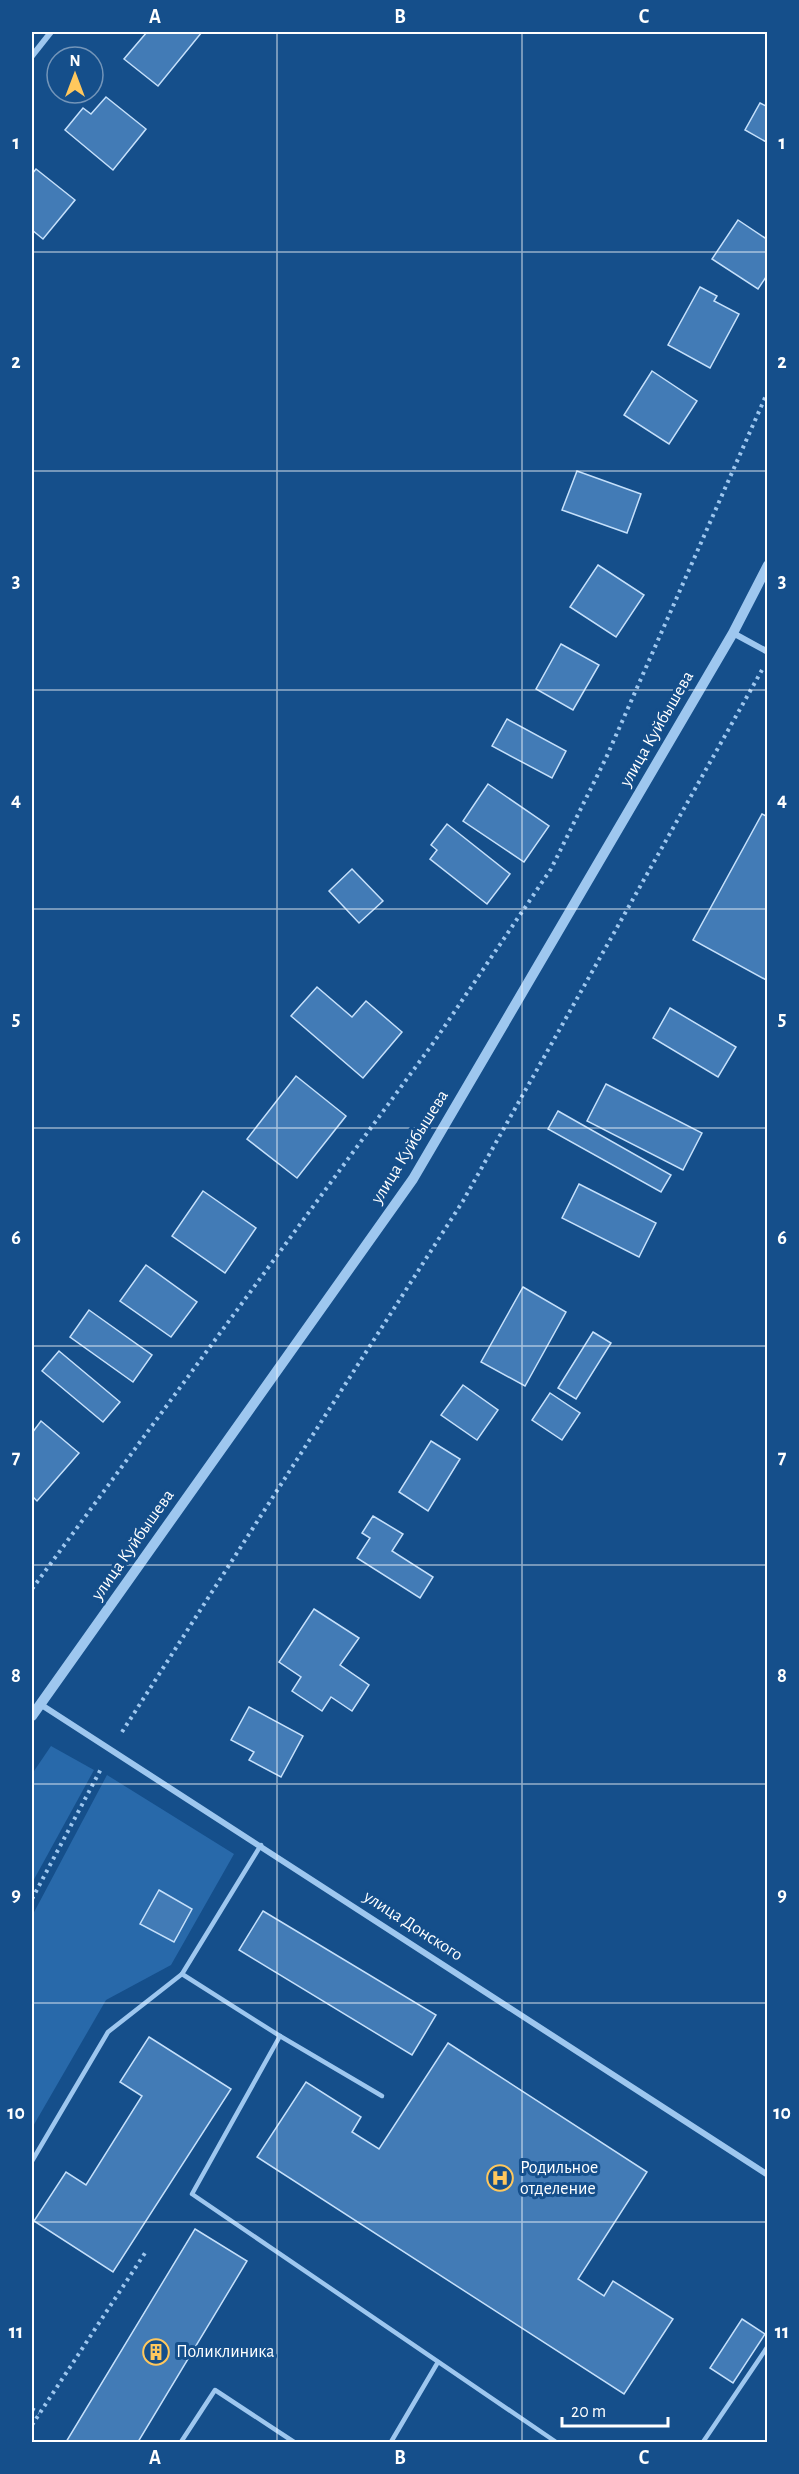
<svg xmlns="http://www.w3.org/2000/svg" width="799" height="2474" font-family="'Alegreya Sans',sans-serif">
	<rect width="100%" height="100%" fill="#154f8b"/>
	<g fill="#2869aa">
		<path d="M51 1746 94 1770 32 1883V1774Z"/>
		<path d="M107 1775 234 1854 171 1965 106 2000 32 2128V1916Z"/>
	</g>
	<g fill="#427bb6" stroke="#c5e0fb" stroke-width="1.5">
		<path d="M147 32H202L158 86 124 59Z"/>
		<path d="M106 97 146 129 113 170 65 130 83 108 91 114Z"/>
		<path d="M760 103 768 107V143L745 130Z"/>
		<path d="M36 169 75 200 43 239 32 230V174Z"/>
		<path d="M738 220 768 240V274L758 289 712 259Z"/>
		<path d="M700 287 717 296 714 301 739 314 710 368 668 345Z"/>
		<path d="M652 371 697 401 669 444 624 415Z"/>
		<path d="M577 471 641 494 627 533 562 510Z"/>
		<path d="M598 565 644 595 616 637 570 607Z"/>
		<path d="M561 644 599 665 573 710 536 689Z"/>
		<path d="M507 719 566 751 552 778 492 746Z"/>
		<path d="M488 784 549 826 524 862 463 821Z"/>
		<path d="M762 814 768 817V981L693 940Z"/>
		<path d="M447 824 510 874 487 904 430 859 437 850 431 845Z"/>
		<path d="M352 869 383 901 359 923 329 891Z"/>
		<path d="M317 987 352 1017 366 1001 402 1032 363 1078 291 1016Z"/>
		<path d="M670 1008 736 1047 718 1077 653 1038Z"/>
		<path d="M296 1076 346 1116 297 1178 247 1139Z"/>
		<path d="M606 1084 702 1133 683 1170 587 1121Z"/>
		<path d="M558 1111 671 1175 661 1192 548 1129Z"/>
		<path d="M579 1184 656 1223 639 1257 562 1218Z"/>
		<path d="M203 1191 256 1228 225 1273 172 1236Z"/>
		<path d="M146 1265 197 1302 171 1337 120 1301Z"/>
		<path d="M523 1287 566 1312 525 1386 481 1362Z"/>
		<path d="M89 1310 152 1355 133 1382 70 1337Z"/>
		<path d="M593 1332 611 1343 576 1399 558 1388Z"/>
		<path d="M59 1351 120 1402 103 1422 42 1371Z"/>
		<path d="M463 1385 498 1410 477 1440 441 1415Z"/>
		<path d="M550 1393 580 1413 562 1440 532 1420Z"/>
		<path d="M41 1421 79 1453 37 1501 32 1496V1433Z"/>
		<path d="M431 1441 460 1459 428 1511 399 1492Z"/>
		<path d="M373 1516 403 1534 392 1551 433 1577 420 1598 357 1558 370 1538 362 1533Z"/>
		<path d="M314 1609 359 1638 340 1665 369 1685 352 1711 331 1697 322 1711 292 1691 301 1677 279 1662Z"/>
		<path d="M249 1707 303 1736 281 1777 249 1760 254 1752 231 1740Z"/>
		<path d="M159 1890 192 1909 174 1942 140 1924Z"/>
		<path d="M263 1911 436 2015 412 2055 239 1950Z"/>
		<path d="M149 2037 231 2089 113 2272 34 2221 66 2172 86 2185 142 2096 120 2082Z"/>
		<path d="M448 2043 647 2172 578 2279 604 2296 613 2281 673 2319 624 2394 257 2157 306 2082 361 2117 352 2132 379 2149Z"/>
		<path d="M195 2229 247 2261 138 2442H66Z"/>
		<path d="M742 2319 765 2334 733 2383 710 2368Z"/>
	</g>
	<g fill="none" stroke-linecap="round" stroke-linejoin="round">
		<g stroke="#9ec7ef" stroke-width="4" stroke-dasharray="3 4.5" stroke-linecap="butt">
			<path d="M32 1589 434 1042 551 869 606 758 768 391"/>
			<path d="M122 1732 463 1201 762 670"/>
			<path d="M32 1899 102 1767"/>
			<path d="M32 2409 39 2413"/>
			<path d="M32 2425 145 2253"/>
		</g>
		<g stroke="#9ec7ef" stroke-width="4.5">
			<path d="M182 1974 280 2036 192 2194 556 2442"/>
			<path d="M280 2036 382 2096"/>
			<path d="M32 2161 108 2032 182 1974 261 1845"/>
			<path d="M181 2442 215 2390 294 2442"/>
			<path d="M391 2442 438 2362"/>
			<path d="M703 2442 768 2346"/>
		</g>
		<g stroke="#9ec7ef" stroke-width="6">
			<path d="M32 56 51 32"/>
			<path d="M733 633 768 652"/>
			<path d="M40 1704 768 2175"/>
		</g>
		<path stroke="#9ec7ef" stroke-width="10" d="M32 1716 413 1179 733 633 768 565"/>
	</g>
	<path fill="none" stroke="#fff" stroke-width="1.5" stroke-opacity="0.55" d="M277 32V2442M522 32V2442M32 252H768M32 471H768M32 690H768M32 909H768M32 1128H768M32 1346H768M32 1565H768M32 1784H768M32 2003H768M32 2222H768"/>
	<defs>
		<g id="hospital-ring" transform="scale(1.35)"><circle r="9.5" fill="#154f8b" stroke="#ffc85d" stroke-width="1.5"/><path d="M-5-5h3v3.5h4V-5h3V5h-3V1.5h-4V5h-3Z" fill="#ffc85d"/></g>
		<g id="building-ring" transform="scale(1.35)"><circle r="9.5" fill="#154f8b" stroke="#ffc85d" stroke-width="1.5"/><path d="M-4-6H4V6H1V3H-1V6H-4ZM-2.5-4.3h1.7v1.8h-1.7ZM.8-4.3h1.7v1.8H.8ZM-2.5-1h1.7V.8h-1.7ZM.8-1h1.7V.8H.8Z" fill="#ffc85d"/></g>
	</defs>
	<g fill-rule="evenodd">
		<use href="#hospital-ring" x="500" y="2178"/>
		<use href="#building-ring" x="156" y="2352"/>
	</g>
	<g text-anchor="middle" dominant-baseline="central" stroke-width="6" stroke-linejoin="round" paint-order="stroke">
		<g font-size="18" fill="#fff" stroke="#154f8b">
			<text transform="translate(657 729) rotate(-60)">улица Куйбышева</text>
			<text transform="translate(410 1147) rotate(-58)">улица Куйбышева</text>
			<text transform="translate(133 1545) rotate(-55)">улица Куйбышева</text>
			<text transform="translate(413 1926) rotate(33)">улица Донского</text>
		</g>
		<g font-size="18" fill="#fff" stroke="#154f8b" text-anchor="start">
			<text x="520" y="2168">Родильное<tspan x="520" dy="21">отделение</tspan></text>
			<text x="176" y="2352">Поликлиника</text>
		</g>
	</g>
	<rect width="799" height="2474" fill="none" stroke="#154f8b" stroke-width="66"/>
	<g transform="translate(75 75)"><circle r="28" fill="#154f8b" stroke="#7395b9" stroke-width="1.5"/>
	<path d="M0-4.5L10 22L0 15L-10 22Z" fill="#ffc85d"/>
	<text y="-9" font-size="16" font-weight="bold" text-anchor="middle" fill="#ffffff">N</text>
	</g>
	<path d="M562 2417v9h106v-9" fill="none" stroke="#ffffff" stroke-width="3"/>
	<text x="571" y="2417" font-size="18" fill="#ffffff" stroke="#154f8b" stroke-width="4.5" paint-order="stroke">20 m</text>
	<rect x="33" y="33" width="733" height="2408" fill="none" stroke="#fff" stroke-width="2"/>
	<g font-size="20" text-anchor="middle" font-weight="bold" fill="#fff">
		<text x="155" y="23">A</text>
		<text x="400" y="23">B</text>
		<text x="644" y="23">C</text>
		<text x="16" y="149">1</text>
		<text x="782" y="149">1</text>
		<text x="16" y="368">2</text>
		<text x="782" y="368">2</text>
		<text x="16" y="587">3</text>
		<text x="782" y="587">3</text>
		<text x="16" y="806">4</text>
		<text x="782" y="806">4</text>
		<text x="16" y="1025">5</text>
		<text x="782" y="1025">5</text>
		<text x="16" y="1244">6</text>
		<text x="782" y="1244">6</text>
		<text x="16" y="1463">7</text>
		<text x="782" y="1463">7</text>
		<text x="16" y="1682">8</text>
		<text x="782" y="1682">8</text>
		<text x="16" y="1901">9</text>
		<text x="782" y="1901">9</text>
		<text x="16" y="2119">10</text>
		<text x="782" y="2119">10</text>
		<text x="16" y="2338">11</text>
		<text x="782" y="2338">11</text>
		<text x="155" y="2464">A</text>
		<text x="400" y="2464">B</text>
		<text x="644" y="2464">C</text>
	</g>
</svg>
